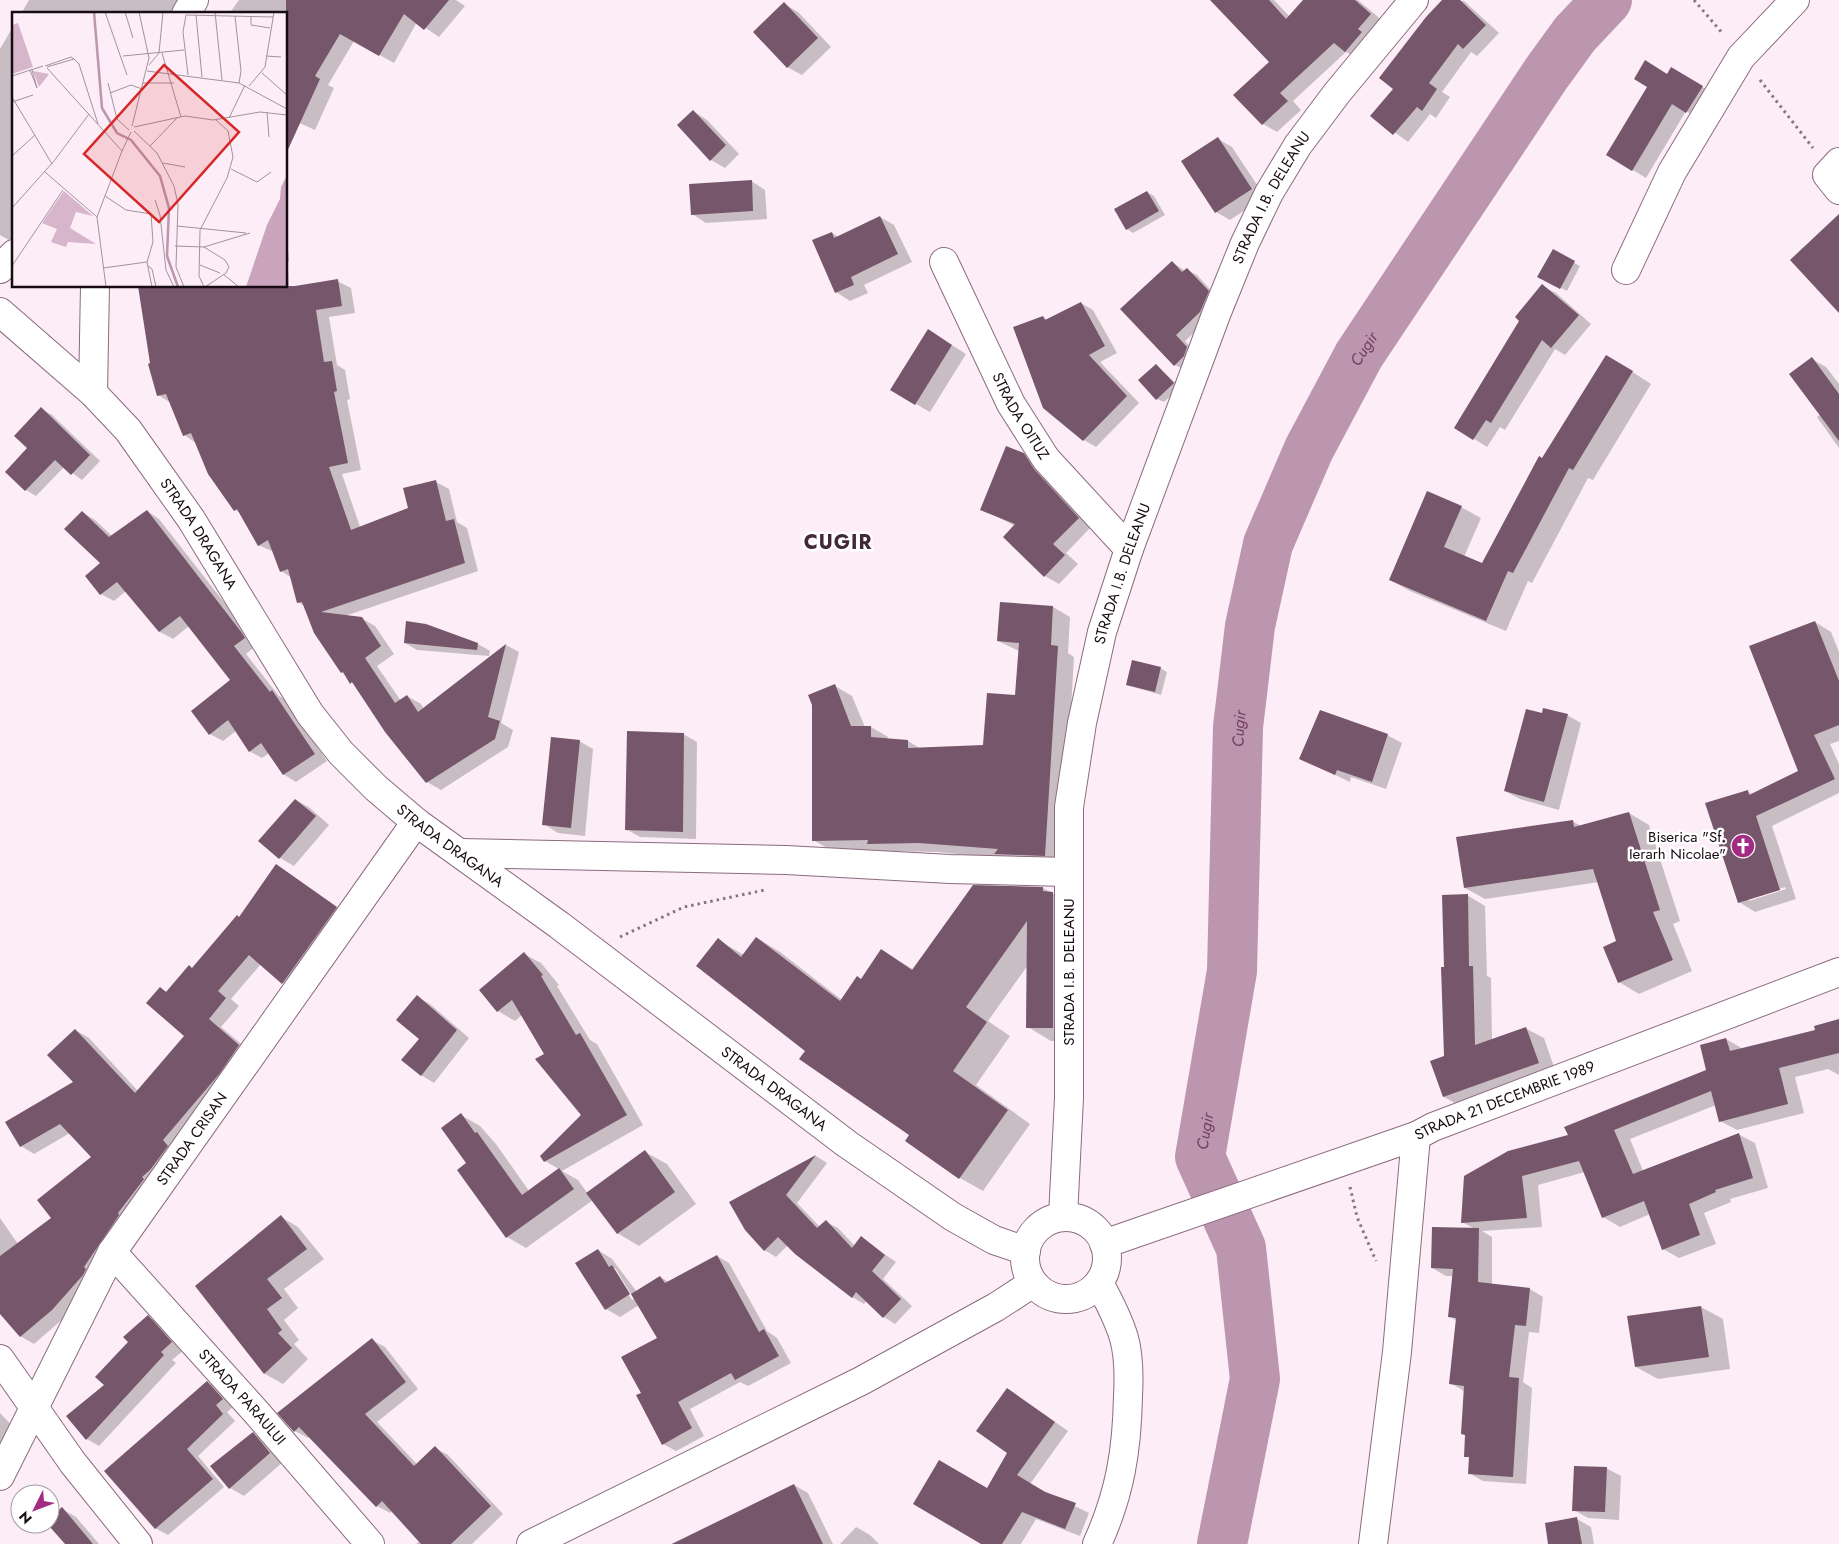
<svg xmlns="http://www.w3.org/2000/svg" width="1839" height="1544" font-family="Jost,sans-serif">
	<rect width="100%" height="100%" fill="#fcedf6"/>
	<g fill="#0003" fill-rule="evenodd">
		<path d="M29 0H189L180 14H21Z"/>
		<path d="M239 0H456L465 6 439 37 417 22 394 63 354 41 328 85 334 88 315 130 286 117V14H229Z"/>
		<path d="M1212 0H1274L1290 17 1304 0H1358L1384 22 1359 59 1346 52 1293 101 1301 110 1277 132 1263 124 1270 62Z"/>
		<path d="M1444 0 1464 1 1499 33 1477 56 1471 52 1442 92 1450 97 1436 118 1430 114 1408 142 1372 116 1395 88Z"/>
		<path d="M784 4 798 12 831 47 802 75 787 67Z"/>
		<path d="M14 25V243L0 235V49Z"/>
		<path d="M1672 68 1715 95 1700 120 1686 111 1646 178 1608 155Z"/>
		<path d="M693 111 707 120 739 154 725 168 711 160Z"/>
		<path d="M1218 139 1232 147 1265 197 1230 220 1216 212Z"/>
		<path d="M751 181 765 190 767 219 706 223 692 214Z"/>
		<path d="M1147 192 1154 196 1165 215 1133 233 1127 229Z"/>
		<path d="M880 217 894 225 912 262 864 285 868 293 850 301 836 292 832 233 839 237Z"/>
		<path d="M286 223 289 262 286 261Z"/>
		<path d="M1553 251 1580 266 1567 291 1539 276Z"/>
		<path d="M1172 262 1185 271 1187 270 1197 275 1218 298 1210 318 1185 341 1197 354 1185 370 1175 365Z"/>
		<path d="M286 266 288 267 289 288 337 281 351 288 355 313 329 317 337 365 345 370 350 399 347 400 361 470 342 474 360 527 410 509 436 482 449 489 457 522 467 528 478 571 345 616 361 618 375 626 394 654 377 666 401 701 407 696 421 704 424 709 506 645 519 652 501 723 513 730 508 747 441 790 427 782 356 686 342 672 305 607 298 602 292 578 281 571 274 552 258 545 241 513 235 510 196 443 184 435 171 403 158 395 286 286Z"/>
		<path d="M1542 286 1556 293 1591 324 1565 355 1555 349 1505 430 1500 427 1487 447 1455 427Z"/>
		<path d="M1081 303 1093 310 1117 353 1100 362 1139 403 1096 447 1084 440 1044 407 1043 317 1048 320Z"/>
		<path d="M942 339 966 354 930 412 916 404Z"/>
		<path d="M1812 359 1826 367 1839 384V448L1817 417 1821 414Z"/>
		<path d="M1156 365 1180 387 1164 402 1157 399Z"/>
		<path d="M1625 367 1651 384 1593 480 1588 478 1532 583 1528 581 1506 631 1410 591 1390 580 1461 507 1481 518 1464 557 1482 565 1543 460Z"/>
		<path d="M41 409 52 415 100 461 82 480 64 467 36 496 26 490 29 448Z"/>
		<path d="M1023 455 1038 463 1092 526 1066 553 1078 564 1059 584 1045 576 1015 526 982 509Z"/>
		<path d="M147 511 159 519 255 642 257 645 246 654 279 696 285 699 327 761 296 782 283 774 269 753 262 758 249 751 236 731 223 741 210 734 232 680 189 626 173 639 160 632 126 591 114 601 101 594 102 563 82 512 95 520 112 536Z"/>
		<path d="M1053 607 1070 617 1068 653 1074 657 1062 865 938 852 831 850 813 840 835 686 852 696 865 727H871L888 737V740L908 741 921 749 984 746 1016 697 1019 651 998 641Z"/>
		<path d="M1815 622 1831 632 1839 652V741L1830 744 1839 764V793L1772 826 1796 899 1755 912 1739 902 1747 791 1753 795 1800 772ZM1785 887 1786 889 1749 901V898Z"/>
		<path d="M405 643 478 644 490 651 489 656 417 650Z"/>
		<path d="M1160 668 1167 672 1161 695 1127 685Z"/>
		<path d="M1542 715H1567L1581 723 1559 810 1520 799 1505 791Z"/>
		<path d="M683 734 697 742 696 839 640 837 626 829Z"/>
		<path d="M1387 735 1402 743 1386 789 1351 777 1350 782 1301 759Z"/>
		<path d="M579 741 593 749 585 836 558 833 544 824Z"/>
		<path d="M296 800 310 808 329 825 294 866 280 858Z"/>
		<path d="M1629 813 1649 825 1680 921 1673 924 1692 971 1639 994 1619 982 1618 942 1599 882 1485 899 1465 888 1572 821 1581 826Z"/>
		<path d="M277 866 349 916 296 991 283 983 261 964 231 999 239 1006 221 1027 252 1053 65 1317 34 1344 20 1336 0 1313V1218L18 1244 53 1218 93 1157 70 1133 34 1154 21 1146 74 1083 75 1030 89 1038 138 1091 186 1036 160 989 167 992 193 969 240 918Z"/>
		<path d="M1043 888 1076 907V1041H1051L1028 1027V965L988 1021 1010 1036 976 1085 1030 1124 983 1191 960 1178 911 1135 807 1050 718 940 744 955 757 938 780 952 842 1000 861 980 882 950 914 970Z"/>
		<path d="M1467 895 1485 906 1487 976 1491 978 1492 1040 1525 1028 1544 1038 1556 1073 1462 1107 1444 1097 1445 1057Z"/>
		<path d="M524 954 541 963 559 985 557 986 590 1040 597 1044 643 1125 562 1171 578 1180 588 1194 645 1152 667 1164 696 1204 639 1246 617 1233 593 1200 526 1248 507 1237 468 1164 461 1115 480 1126 496 1144 529 1191 559 1169 545 1161 583 1115 522 1015 515 1021 498 1011 480 990Z"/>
		<path d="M417 997 430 1004 469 1038 434 1083 421 1075Z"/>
		<path d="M1839 1021V1075L1828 1069 1795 1077 1804 1113 1737 1130 1720 1121 1716 1105 1630 1139 1643 1171 1738 1134 1755 1143 1768 1188 1730 1199 1731 1202 1704 1213 1716 1244 1679 1258 1663 1249 1650 1214 1620 1227 1603 1217 1585 1172 1538 1185 1542 1227 1482 1231 1492 1237V1285L1530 1289 1543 1297 1539 1333 1529 1332 1523 1382 1532 1388 1526 1484 1483 1481 1469 1473 1470 1458 1466 1456 1464 1391 1450 1383 1457 1321 1449 1316 1453 1276H1446L1432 1268 1475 1229 1462 1222 1570 1136 1708 1071 1726 1039 1743 1049 1817 1031Z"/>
		<path d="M816 1156 827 1163 797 1203 820 1227 826 1222 838 1228 855 1246 861 1238 896 1262 883 1279 912 1306 895 1324 884 1317 867 1300 864 1304 852 1297 788 1245 776 1257 764 1250 731 1202Z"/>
		<path d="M281 1217 298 1227 324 1259 284 1289 298 1308 284 1320 299 1340 294 1344 308 1359 283 1384 265 1374 196 1286Z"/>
		<path d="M598 1250 612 1259 637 1292 660 1277 669 1282 717 1256 729 1263 767 1331 777 1338 791 1363 748 1386 740 1382 690 1409 704 1436 676 1451 663 1444 643 1393 659 1338 639 1305 620 1317 606 1309ZM612 1268H615L634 1299 632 1300Z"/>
		<path d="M1701 1307 1723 1319 1730 1369 1658 1379 1636 1367Z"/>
		<path d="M148 1317 161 1324 184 1350 172 1360 176 1363 99 1446 87 1439 68 1416 106 1385 129 1342Z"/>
		<path d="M372 1340 385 1347 418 1389 377 1422 417 1464 435 1448 448 1455 503 1514 472 1544H416L420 1541 392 1511 390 1513 377 1506 310 1436 308 1438 295 1431Z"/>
		<path d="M207 1382 219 1389 234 1406 227 1412 235 1421 198 1456 224 1487 168 1535 155 1528Z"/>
		<path d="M1021 1398 1068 1431 1030 1484 1089 1513 1080 1536 1036 1519 1021 1544H984L987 1489 1009 1453Z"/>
		<path d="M0 1413 23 1437 0 1472Z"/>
		<path d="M253 1434 267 1442 284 1461 244 1496 230 1488Z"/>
		<path d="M1606 1468 1621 1476 1619 1520 1588 1518 1574 1510Z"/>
		<path d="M794 1485 808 1493 833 1544H671Z"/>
		<path d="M62 1509 76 1517 99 1544H66L49 1524 50 1519Z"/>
		<path d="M1577 1519 1591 1527 1594 1544H1549Z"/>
		<path d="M856 1527 870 1535 879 1544H840Z"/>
	</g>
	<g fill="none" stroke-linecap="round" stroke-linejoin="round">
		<path stroke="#bc95ae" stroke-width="50" id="s1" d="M1222 1544 1255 1379 1241 1248 1200 1157 1232 971 1238 727 1250 626 1268 544 1309 449 1359 355 1546 74 1575 34 1607 0"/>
	</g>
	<g fill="#75566a">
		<path d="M286 0H449L424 30 404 14 379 56 340 34 315 76 320 79 286 154Z"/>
		<path d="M1210 0H1269L1286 19 1303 0H1355L1371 14 1358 29 1362 32 1345 52 1334 43 1280 93 1288 101 1262 125 1233 95 1269 62Z"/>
		<path d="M1442 0H1460L1486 25 1463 49 1458 44 1429 83 1437 89 1422 111 1417 107 1393 135 1370 116 1393 89 1379 78 1426 17Z"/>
		<path d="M784 2 818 38 787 68 753 32Z"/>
		<path d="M1645 60 1667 74 1671 67 1703 86 1686 113 1672 104 1632 171 1606 155 1647 87 1634 79Z"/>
		<path d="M693 110 726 145 710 161 677 125Z"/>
		<path d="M1218 137 1252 189 1215 213 1181 161Z"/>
		<path d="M752 180 753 211 691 215 689 184Z"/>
		<path d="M1147 191 1159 211 1126 230 1114 209Z"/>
		<path d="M1839 214V313L1790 260Z"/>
		<path d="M880 216 898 254 851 277 854 285 835 293 812 240 832 232 834 238Z"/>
		<path d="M1553 249 1575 261 1560 289 1537 277Z"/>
		<path d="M1172 261 1182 272 1187 268 1209 291 1200 312 1176 335 1187 347 1184 356 1174 366 1120 309Z"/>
		<path d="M338 279 342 306 316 310 324 362 332 361 337 391 334 392 348 463 329 467 351 530 408 508 403 488 436 480 446 521 454 519 465 563 321 612 362 617 381 646 365 658 395 703 407 695 418 712 506 644 488 717 500 721 495 739 426 783 385 732 352 682 350 684 343 672 341 673 314 633 302 602 297 603 288 569 280 572 268 540 258 546 237 509 234 511 208 474 191 433 183 436 166 394 157 396 148 364 150 363 138 286H295Z"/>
		<path d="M1542 284 1579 315 1551 348 1542 340 1491 423 1486 420 1473 440 1454 428 1519 321 1515 317Z"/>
		<path d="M1081 302 1105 346 1089 355 1127 396 1083 441 1043 408 1013 327 1043 316 1045 320Z"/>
		<path d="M928 329 952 345 915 405 890 390Z"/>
		<path d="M1606 355 1633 371 1573 470 1569 468 1513 573 1508 571 1486 621 1389 580 1427 491 1462 506 1444 547 1482 563 1539 456 1542 458Z"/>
		<path d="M1812 357 1839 394V441L1789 374Z"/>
		<path d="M1156 364 1174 383 1156 400 1138 380Z"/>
		<path d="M41 407 90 455 71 475 55 460 25 491 5 472 27 448 14 436Z"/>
		<path d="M1006 446 1024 453 1034 469 1079 518 1053 544 1065 555 1044 577 1003 537 1015 524 980 510Z"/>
		<path d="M147 510 242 633 245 638 234 646 270 692 272 690 315 754 283 775 261 743 249 752 228 720 209 735 191 711 230 680 180 616 159 632 117 582 100 595 85 576 100 563 64 529 82 511 109 537Z"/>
		<path d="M1000 602 1053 606 1051 645 1058 646 1045 856 994 854 998 849 919 843 867 844 868 840 812 841V705L808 695 835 684 851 726H871V737L908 740V748L983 745 987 693 1015 695 1019 643 997 641Z"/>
		<path d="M406 621 426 624 478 643 477 650 404 643Z"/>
		<path d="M1815 621 1839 681V725L1814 735 1835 779 1756 816 1780 890 1738 903 1705 803 1748 790 1749 795 1798 771 1749 646Z"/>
		<path d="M1132 660 1161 667 1155 692 1126 685Z"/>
		<path d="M1543 708 1568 714 1544 802 1504 791 1526 709 1542 713Z"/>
		<path d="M1320 710 1388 734 1372 782 1337 770 1335 775 1299 759Z"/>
		<path d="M627 731 684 733 683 832 625 830Z"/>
		<path d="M551 737 580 740 571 828 542 825Z"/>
		<path d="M295 799 316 816 279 859 258 841Z"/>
		<path d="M1629 812 1660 910 1653 912 1673 960 1618 983 1603 947 1616 941 1593 869 1464 888 1456 837 1573 820 1574 827Z"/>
		<path d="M276 864 337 907 282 984 249 955 218 991 226 998 209 1019 239 1045 220 1073 163 1140 168 1146 150 1170 142 1177 144 1179 118 1213 119 1215 84 1267 86 1269 83 1275 52 1310 20 1337 0 1314V1256L51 1218 37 1200 91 1157 60 1124 20 1147 5 1122 73 1082 47 1055 75 1029 135 1093 184 1036 146 1003 160 987 166 992 189 965 192 968 237 915 239 917Z"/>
		<path d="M973 885 1043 887V891L1053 892V1028H1026L1027 921 966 1007 987 1022 953 1071 1008 1110 959 1179 905 1141 909 1135 799 1059 805 1051 696 966 718 938 741 957 756 937 840 1001 857 976 861 979 881 949 912 970Z"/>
		<path d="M1468 894 1469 966H1473L1475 1045 1526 1027 1539 1063 1443 1097 1430 1061 1444 1056 1441 967H1444L1442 895Z"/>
		<path d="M524 952 543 975 541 976 576 1035 580 1033 627 1115 544 1162 540 1156 581 1115 535 1059 544 1054 512 1000 497 1012 479 990Z"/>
		<path d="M417 995 457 1030 421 1076 401 1060 419 1039 396 1020Z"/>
		<path d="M1839 1019V1053L1779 1068 1788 1104 1719 1122 1711 1091 1614 1130 1633 1174 1739 1133 1753 1178 1715 1190 1716 1192 1689 1204 1700 1235 1662 1250 1644 1201 1602 1218 1579 1161 1522 1176 1527 1218 1461 1223 1464 1176 1508 1151 1568 1135 1564 1127 1706 1070 1700 1045 1726 1038 1730 1051 1815 1030 1814 1026Z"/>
		<path d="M461 1113 475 1133 477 1132 522 1195 559 1168 574 1189 506 1238 457 1170 466 1163 441 1128Z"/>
		<path d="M645 1150 675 1192 617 1234 586 1193Z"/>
		<path d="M816 1155 786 1195 817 1228 826 1220 852 1248 861 1236 885 1255 872 1271 901 1299 883 1318 856 1292 852 1298 795 1254 778 1237 764 1251 745 1230 729 1202Z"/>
		<path d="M281 1215 307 1249 267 1279 282 1298 267 1309 282 1330 278 1333 292 1348 264 1374 195 1286Z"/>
		<path d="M1432 1227 1479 1228 1478 1282 1530 1288 1526 1326 1515 1325 1509 1377 1519 1378 1513 1477 1468 1474 1469 1457H1464L1465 1435 1461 1434 1464 1386 1449 1384 1456 1318 1448 1317 1453 1269 1431 1268Z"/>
		<path d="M598 1249 609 1267 612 1265 630 1294 605 1310 575 1263Z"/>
		<path d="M717 1255 759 1332 764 1329 779 1356 735 1380 731 1373 678 1402 692 1428 662 1445 636 1395 641 1393 621 1357 657 1338 631 1294 660 1276 665 1283Z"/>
		<path d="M1701 1306 1709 1357 1635 1367 1627 1316Z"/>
		<path d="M148 1315 172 1342 161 1352 164 1355 86 1440 66 1416 104 1385 95 1377 128 1342 123 1337Z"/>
		<path d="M372 1338 406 1382 365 1414 414 1466 435 1446 491 1506 451 1544H421L382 1501 376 1507 299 1427 294 1432 277 1413Z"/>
		<path d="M207 1381 223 1399 216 1405 223 1414 187 1449 213 1479 155 1529 104 1471Z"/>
		<path d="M1007 1388 1055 1422 1017 1475 1045 1492 1076 1503 1065 1529 1022 1512 1002 1544H981L913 1504 939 1460 987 1488 1007 1453 976 1431Z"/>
		<path d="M253 1432 270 1453 229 1489 210 1466Z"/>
		<path d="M1574 1466 1607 1467 1605 1512 1572 1511Z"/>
		<path d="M794 1484 823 1544H672Z"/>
		<path d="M62 1507 93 1544H65L50 1527V1518Z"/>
		<path d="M1577 1517 1582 1544H1548L1545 1523Z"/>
	</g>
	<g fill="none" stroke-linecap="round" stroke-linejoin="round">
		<g stroke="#8b6b7f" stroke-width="30">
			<g id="minor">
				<path d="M186 14 194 0"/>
				<path d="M1839 162 1827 175 1839 190"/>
				<path id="s2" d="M944 262 1011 404 1046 459 1129 549"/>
				<path d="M0 269 14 254"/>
				<path d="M1626 270 1672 172 1741 57 1795 0"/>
				<path id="s3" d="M0 312 93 393 128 430 191 519 310 714 341 753 376 788 416 822 559 925 847 1144 953 1217 994 1240 1026 1251"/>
				<path d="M93 393 95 286"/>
				<path d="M461 853 786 860 950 869 1069 872"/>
				<path id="s4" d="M1063 1217 1069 1098V807L1082 723 1102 632 1129 549 1217 312 1245 243 1269 193 1298 145 1337 93 1414 0"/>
				<circle cx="1066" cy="1258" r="41"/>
				<path d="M1104 1244 1416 1136"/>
				<path id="s5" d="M112 1252 257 1413 370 1544"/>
				<path d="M0 1359 73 1463 138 1544"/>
				<path id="s6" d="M0 1476 112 1252 416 822"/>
				<path d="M531 1544 861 1381 996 1307 1033 1283"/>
				<path d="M1097 1544C1120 1494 1127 1450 1128 1396 1129 1378 1129 1356 1124 1338 1118 1318 1109 1301 1099 1283"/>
			</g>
		</g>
		<g stroke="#8b6b7f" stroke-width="30">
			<g id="major">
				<path id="s7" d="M1373 1544 1397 1352 1416 1136 1433 1127 1839 972"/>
			</g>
		</g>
		<g stroke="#84777f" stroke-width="3" stroke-dasharray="2.5 4" stroke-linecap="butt">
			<path d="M1694 0 1723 34"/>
			<path d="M1760 80 1813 148"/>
			<path d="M620 937 684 907 765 890"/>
			<path d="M1350 1187 1357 1217 1376 1261"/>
		</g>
		<use href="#minor" stroke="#fff" stroke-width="28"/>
		<use href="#major" stroke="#fff" stroke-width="28"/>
	</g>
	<defs>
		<g id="church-disc" transform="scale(1.25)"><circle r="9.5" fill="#a22b83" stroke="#fff"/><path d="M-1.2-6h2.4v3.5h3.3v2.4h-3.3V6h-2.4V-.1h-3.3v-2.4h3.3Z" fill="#fff"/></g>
	</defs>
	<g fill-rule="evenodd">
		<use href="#church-disc" x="1743" y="846"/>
	</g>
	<g text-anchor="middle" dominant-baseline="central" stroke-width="5" stroke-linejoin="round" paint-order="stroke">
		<g font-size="15" fill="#180c14" stroke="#fff">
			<text stroke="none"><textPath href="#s4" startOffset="1055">STRADA I.B. DELEANU</textPath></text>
			<text stroke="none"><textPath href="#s2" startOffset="172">STRADA OITUZ</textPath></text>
			<text stroke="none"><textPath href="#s3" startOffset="300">STRADA DRAGANA</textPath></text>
			<text stroke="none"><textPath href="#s4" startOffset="650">STRADA I.B. DELEANU</textPath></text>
			<text stroke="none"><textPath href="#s3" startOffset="705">STRADA DRAGANA</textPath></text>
			<text transform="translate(1069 972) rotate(-90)">STRADA I.B. DELEANU</text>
			<text stroke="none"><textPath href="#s3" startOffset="1110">STRADA DRAGANA</textPath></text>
			<text stroke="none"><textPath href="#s7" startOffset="506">STRADA 21 DECEMBRIE 1989</textPath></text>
			<text stroke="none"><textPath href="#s6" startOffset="389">STRADA CRISAN</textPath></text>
			<text stroke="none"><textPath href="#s5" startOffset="195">STRADA PARAULUI</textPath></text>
		</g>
		<g font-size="15" fill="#180c14" stroke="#fff" text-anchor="end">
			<text x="1726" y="837">Biserica "Sf.<tspan x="1726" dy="17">Ierarh Nicolae"</tspan></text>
		</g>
		<g font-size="16" font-style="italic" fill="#723e62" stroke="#fff">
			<text stroke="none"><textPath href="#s1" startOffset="1236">Cugir</textPath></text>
			<text stroke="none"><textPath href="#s1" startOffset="831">Cugir</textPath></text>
			<text stroke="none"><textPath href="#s1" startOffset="426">Cugir</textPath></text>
		</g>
		<g font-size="20" font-weight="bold" letter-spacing="1" fill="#43283a" stroke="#fff">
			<text x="838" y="542">CUGIR</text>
		</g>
	</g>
	<g transform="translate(12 12)">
		<rect width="275" height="275" fill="#fcedf6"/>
		<path d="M6 11 21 55 0 62V13ZM21 59 37 62 27 75ZM52 179 81 204 64 200 58 216 84 232 56 230 54 235 39 230 45 217 30 211Z" fill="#d7b5ca"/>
		<path d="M275 163V275H234L255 213 268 187 269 175Z" fill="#caa3bc"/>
		<path fill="none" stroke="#bc95ae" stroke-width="2.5" d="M82 0 90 96 105 121 119 128 148 164 157 196 155 244 166 275"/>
		<path fill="none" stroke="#a1939c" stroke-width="1" d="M93 0 115 63M113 0 121 26M203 0 210 68M184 3 190 65M223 4 229 59 227 71M239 4V13L258 16M150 41 169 105M111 44 172 38M254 44 269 45M62 47 67 52 86 112M137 53 147 41 151 0M33 54 59 45 62 47M35 55 62 47M35 56 110 139 85 205 94 275M18 58 25 76 20 58M135 59 227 71 275 97M250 61 275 83M176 63 171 20 174 3 261 5M0 64 31 54M96 71 105 107 117 118M131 71H162M237 74 253 55 262 0M98 81 119 73 130 77M0 85 40 152M0 90 21 83M255 100 257 125M217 106 233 73M120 114 137 46 127 0M122 115 173 104 201 108 248 100 275 103M122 119 145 141 162 174 166 192 164 255 172 275M138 134 165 106M110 139 119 120M0 144 23 123M151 151 173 155M219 157 245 170 259 160M33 160 85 205M93 184 114 198 139 202 141 230 135 250 140 275M143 188 148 203 154 258 162 275M0 196 42 149 77 102M165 214 234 221M163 234 192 235 238 221M192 235 213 248 217 255 214 261 193 275M188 253 208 261M0 254 51 178M136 254 140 257 144 275M91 256 135 250M211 262 227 275M192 275 187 264 188 218 215 166 221 145 216 119 204 108"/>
		<path fill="#d62828" fill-opacity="0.15" stroke="#d62828" stroke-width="2.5" d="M152 53 227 120 147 210 72 142Z"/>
		<rect width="275" height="275" fill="none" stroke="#180c14" stroke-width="2.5"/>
	</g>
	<g transform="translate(35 1509) rotate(228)"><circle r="24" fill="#ffffff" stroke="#a39ea1"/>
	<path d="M0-4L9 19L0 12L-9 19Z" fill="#a22b83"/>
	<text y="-8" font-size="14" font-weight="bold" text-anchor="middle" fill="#180c14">N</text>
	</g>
</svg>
